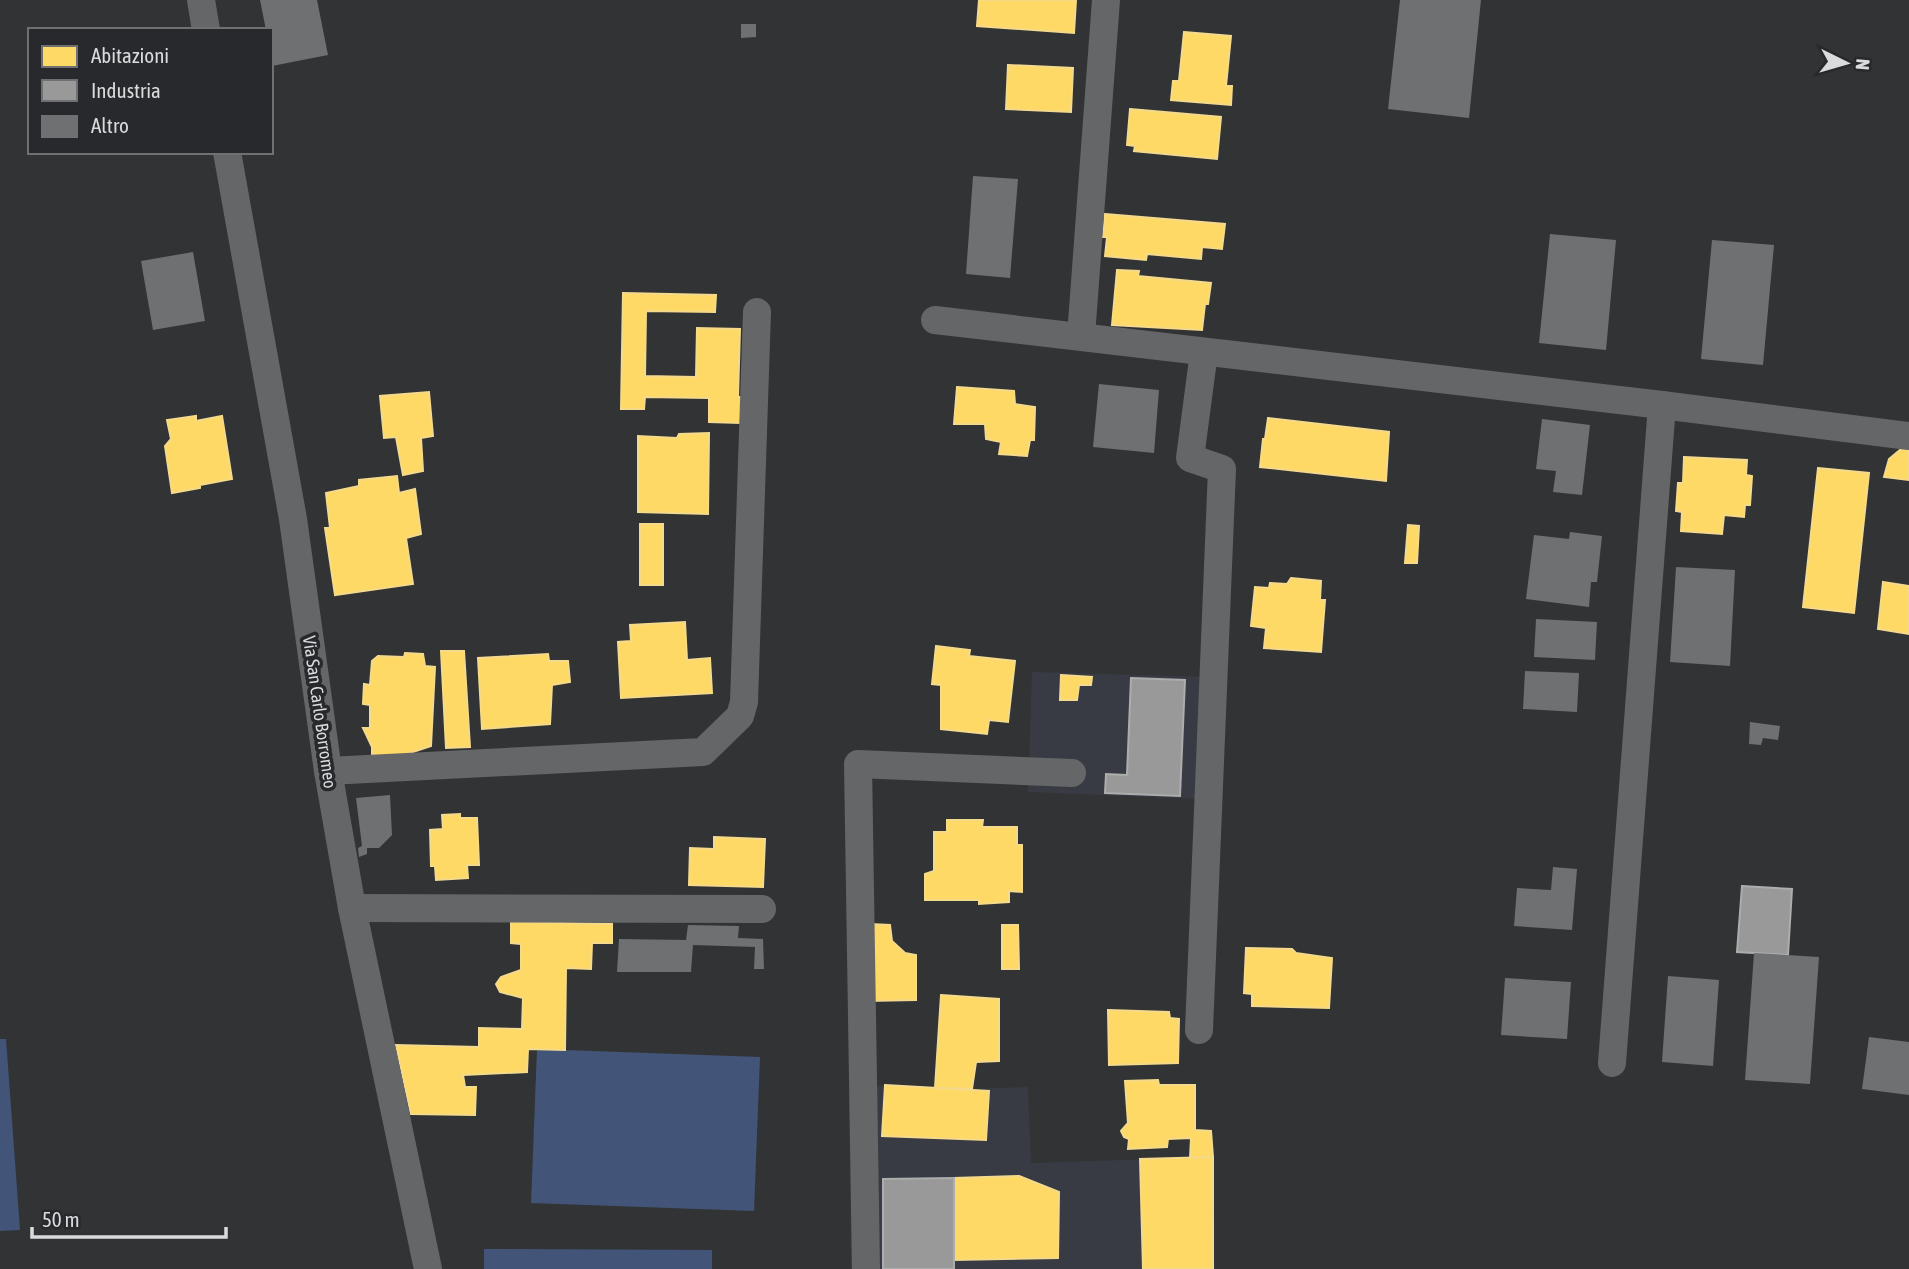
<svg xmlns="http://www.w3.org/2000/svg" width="1909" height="1269" font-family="'Asap Condensed',sans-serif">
	<rect width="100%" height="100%" fill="#323335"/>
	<g fill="#383b43">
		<path d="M1032 672 1205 677 1198 799 1028 792Z"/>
		<path d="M885 1085 972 1089 1028 1087 1031 1163 1213 1157 1215 1269H851L849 1091Z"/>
	</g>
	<g fill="#425578">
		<path d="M0 1039H6L20 1230 0 1231Z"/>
		<path d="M537 1049 760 1057 754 1211 531 1203Z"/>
		<path d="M484 1249 712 1250V1269H484Z"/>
	</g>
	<g fill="#ffd966" stroke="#f4da8a" stroke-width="2">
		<path d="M979 0H1076L1074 33 977 26Z"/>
		<path d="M1184 32 1231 36 1226 86H1232L1231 105 1171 100 1173 81H1179Z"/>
		<path d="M1008 65 1073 68 1071 112 1006 109Z"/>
		<path d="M1130 109 1221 117 1217 159 1134 151 1135 146 1127 145Z"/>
		<path d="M1105 214 1225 224 1222 249 1202 247 1201 259 1147 254 1146 260 1105 256 1107 237H1103Z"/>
		<path d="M1117 270 1139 271 1138 276 1211 283 1208 304H1205L1202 330 1112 325Z"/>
		<path d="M623 293 716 295 715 312 646 311 645 376 696 377 697 328 740 329 738 397H745L740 423 709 422V398L645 397 644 409H621Z"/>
		<path d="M957 387 1014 391 1015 404 1035 407 1034 440H1030L1027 456 999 454 1001 442 986 439 985 424H954Z"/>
		<path d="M429 392 433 436 421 438 423 471 403 475 396 437 384 438 380 396Z"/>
		<path d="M196 416V421L222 416 232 479 200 485V488L172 493 165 446 171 439 167 420Z"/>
		<path d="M1268 418 1389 432 1386 481 1260 467 1263 439H1265Z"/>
		<path d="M709 433 708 514 638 512V436L677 438 679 434Z"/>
		<path d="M1901 449 1909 450V480L1884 477 1889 459Z"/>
		<path d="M1684 457 1747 460 1746 475 1752 476 1750 505H1745L1744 517 1724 515 1722 534 1681 531 1682 512 1676 511 1678 483H1683Z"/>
		<path d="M1818 468 1869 473 1854 613 1803 607Z"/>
		<path d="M397 476 399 493 415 489 421 534 406 538 413 584 335 595 325 528H330L326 493 359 486V480Z"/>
		<rect x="640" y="524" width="23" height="61"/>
		<path d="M1408 525 1419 526 1417 563H1405Z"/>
		<path d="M1291 578 1321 581 1320 600H1325L1321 652 1264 648 1266 628 1251 626 1255 587 1269 588 1270 583 1287 584Z"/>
		<path d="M1883 582 1909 586V634L1878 629Z"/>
		<path d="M685 622 687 660 710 658 712 693 621 698 618 642 631 641 630 625Z"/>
		<path d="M936 646 970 650 969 656 1015 661 1008 722 989 720 987 734 941 729V685L932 684Z"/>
		<path d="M441 651H464L470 747 446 748Z"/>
		<path d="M405 653 423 654 425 666 435 667 431 746 401 756 372 755V747L363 728H370V705L363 704 364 684 370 685 372 661 378 656 404 657Z"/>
		<path d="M548 654 549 661H568L570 682 552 685 550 724 482 729 478 658Z"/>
		<path d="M1061 675 1092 677 1091 685H1079L1077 700H1060Z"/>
		<path d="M460 814V818H477L479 865H467L468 878 436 880 435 866H431L430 830 443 829 442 815Z"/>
		<path d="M947 820H983L982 827H1017V845H1022V892L1009 891V902L979 904V900H925V874L934 871V832H947Z"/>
		<path d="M714 837 765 839 763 887 689 885 690 848 714 849Z"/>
		<path d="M511 922 612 924V943H592L591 969 566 968 565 1050 528 1049 527 1072 463 1075 465 1087H476L475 1115 411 1114 396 1045 479 1047V1028L522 1029 523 998 500 992 496 984 501 977 521 970V944L511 943Z"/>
		<path d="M870 924 890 925 892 941 905 953 916 955V1000L867 1001Z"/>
		<path d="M1002 925H1018L1019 969H1002Z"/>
		<path d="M1246 948 1292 949 1296 953 1332 958 1329 1008 1252 1006V994L1244 993Z"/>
		<path d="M941 995 999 999V1061L976 1062 972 1089 935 1088Z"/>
		<path d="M1108 1010 1169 1012 1170 1018 1179 1019 1178 1063 1109 1065Z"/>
		<path d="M1158 1080 1159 1085H1195V1130L1211 1131 1213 1157 1190 1158 1191 1138 1168 1139 1167 1147 1128 1149 1129 1139 1124 1137 1121 1131 1128 1123 1125 1081Z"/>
		<path d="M885 1085 989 1091 986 1140 882 1136Z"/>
		<path d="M1213 1157V1269H1143L1140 1159Z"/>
		<path d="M1019 1176 1059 1192 1058 1258 954 1260V1178Z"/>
	</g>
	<g fill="#999" stroke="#acadad" stroke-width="2">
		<path d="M1131 678 1185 680 1180 796 1105 793 1106 774 1127 775Z"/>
		<path d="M1742 886 1792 889 1788 955 1737 952Z"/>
		<path d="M954 1178V1269H883V1179Z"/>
	</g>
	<g fill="#6e7072">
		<path d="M260 0H317L328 55 272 66 271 30H266Z"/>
		<path d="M1400 0H1481L1469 118 1388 109Z"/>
		<path d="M741 24H756V37L741 38Z"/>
		<path d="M973 176 1018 179 1010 278 966 274Z"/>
		<path d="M1550 234 1616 240 1606 350 1539 343Z"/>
		<path d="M1712 240 1774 245 1763 365 1701 359Z"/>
		<path d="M193 252 205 321 153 330 141 261Z"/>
		<path d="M1099 384 1159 390 1154 453 1093 447Z"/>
		<path d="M1542 419 1590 425 1582 495 1553 492 1556 471 1536 469Z"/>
		<path d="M1570 532 1602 536 1597 582H1591L1589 607 1526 599 1534 535 1569 539Z"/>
		<path d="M1676 567 1735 570 1730 666 1670 662Z"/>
		<path d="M1536 619 1597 622 1595 660 1534 657Z"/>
		<path d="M1525 671 1579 673 1577 712 1523 709Z"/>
		<path d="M1750 722 1780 726 1778 740 1763 738 1761 745 1749 744Z"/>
		<path d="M390 795 392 835 379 848H367V854L359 857 358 848 362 846 356 798Z"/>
		<path d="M1553 867 1577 869 1572 930 1514 926 1517 888 1551 890Z"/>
		<path d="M688 925 739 926 738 938 763 939 764 969H754L755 947 693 945 691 972H617L619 939 686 940Z"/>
		<path d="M1754 953 1819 957 1810 1084 1745 1080Z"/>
		<path d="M1668 976 1719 980 1713 1066 1662 1062Z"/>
		<path d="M1505 978 1571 982 1567 1039 1501 1035Z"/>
		<path d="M1869 1037 1909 1042V1095L1862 1089Z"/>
	</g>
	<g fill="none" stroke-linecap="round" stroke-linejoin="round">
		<g stroke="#656667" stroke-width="28">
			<path d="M201 0 206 30"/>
			<path d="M227 152 293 519 328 771 352 908 428 1269"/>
			<path d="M935 320 1662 405 1909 436"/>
			<path d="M1081 336 1106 0"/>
			<path d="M328 771 703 752 740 716 744 702 757 312"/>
			<path d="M352 908 762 909"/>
			<path d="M1199 1030 1222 469 1190 458 1204 352"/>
			<path d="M1612 1063 1662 405"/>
			<path d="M866 1269 858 764 1072 773"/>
		</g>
	</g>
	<g text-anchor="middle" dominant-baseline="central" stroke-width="7" stroke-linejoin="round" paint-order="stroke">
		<g font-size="18" fill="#d9dbdd" stroke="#27292c">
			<text transform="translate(320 712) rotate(82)">Via San Carlo Borromeo</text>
		</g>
	</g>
	<rect x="28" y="28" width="245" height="126" fill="#27292c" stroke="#6e7073" stroke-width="2"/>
	<rect x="42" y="46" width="35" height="21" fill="#ffd966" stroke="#6e7073" stroke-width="2"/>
	<text x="91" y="63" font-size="21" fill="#d9dbdd">Abitazioni</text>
	<rect x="42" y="80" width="35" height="21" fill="#999999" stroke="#6e7073" stroke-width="2"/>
	<text x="91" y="98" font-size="21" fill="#d9dbdd">Industria</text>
	<rect x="42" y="116" width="35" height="21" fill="#6e7072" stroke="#6e7073" stroke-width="2"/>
	<text x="91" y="133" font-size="21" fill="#d9dbdd">Altro</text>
	<g transform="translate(1846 63) rotate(95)" stroke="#27292c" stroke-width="5" paint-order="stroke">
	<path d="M0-5L12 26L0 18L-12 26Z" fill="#d9dbdd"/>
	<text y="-10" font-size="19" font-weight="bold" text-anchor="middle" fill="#d9dbdd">N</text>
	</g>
	<path d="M32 1227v10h194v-10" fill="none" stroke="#d9dbdd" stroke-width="3.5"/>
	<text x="42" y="1227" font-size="21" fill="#d9dbdd" stroke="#27292c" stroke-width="5" paint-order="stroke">50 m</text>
</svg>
